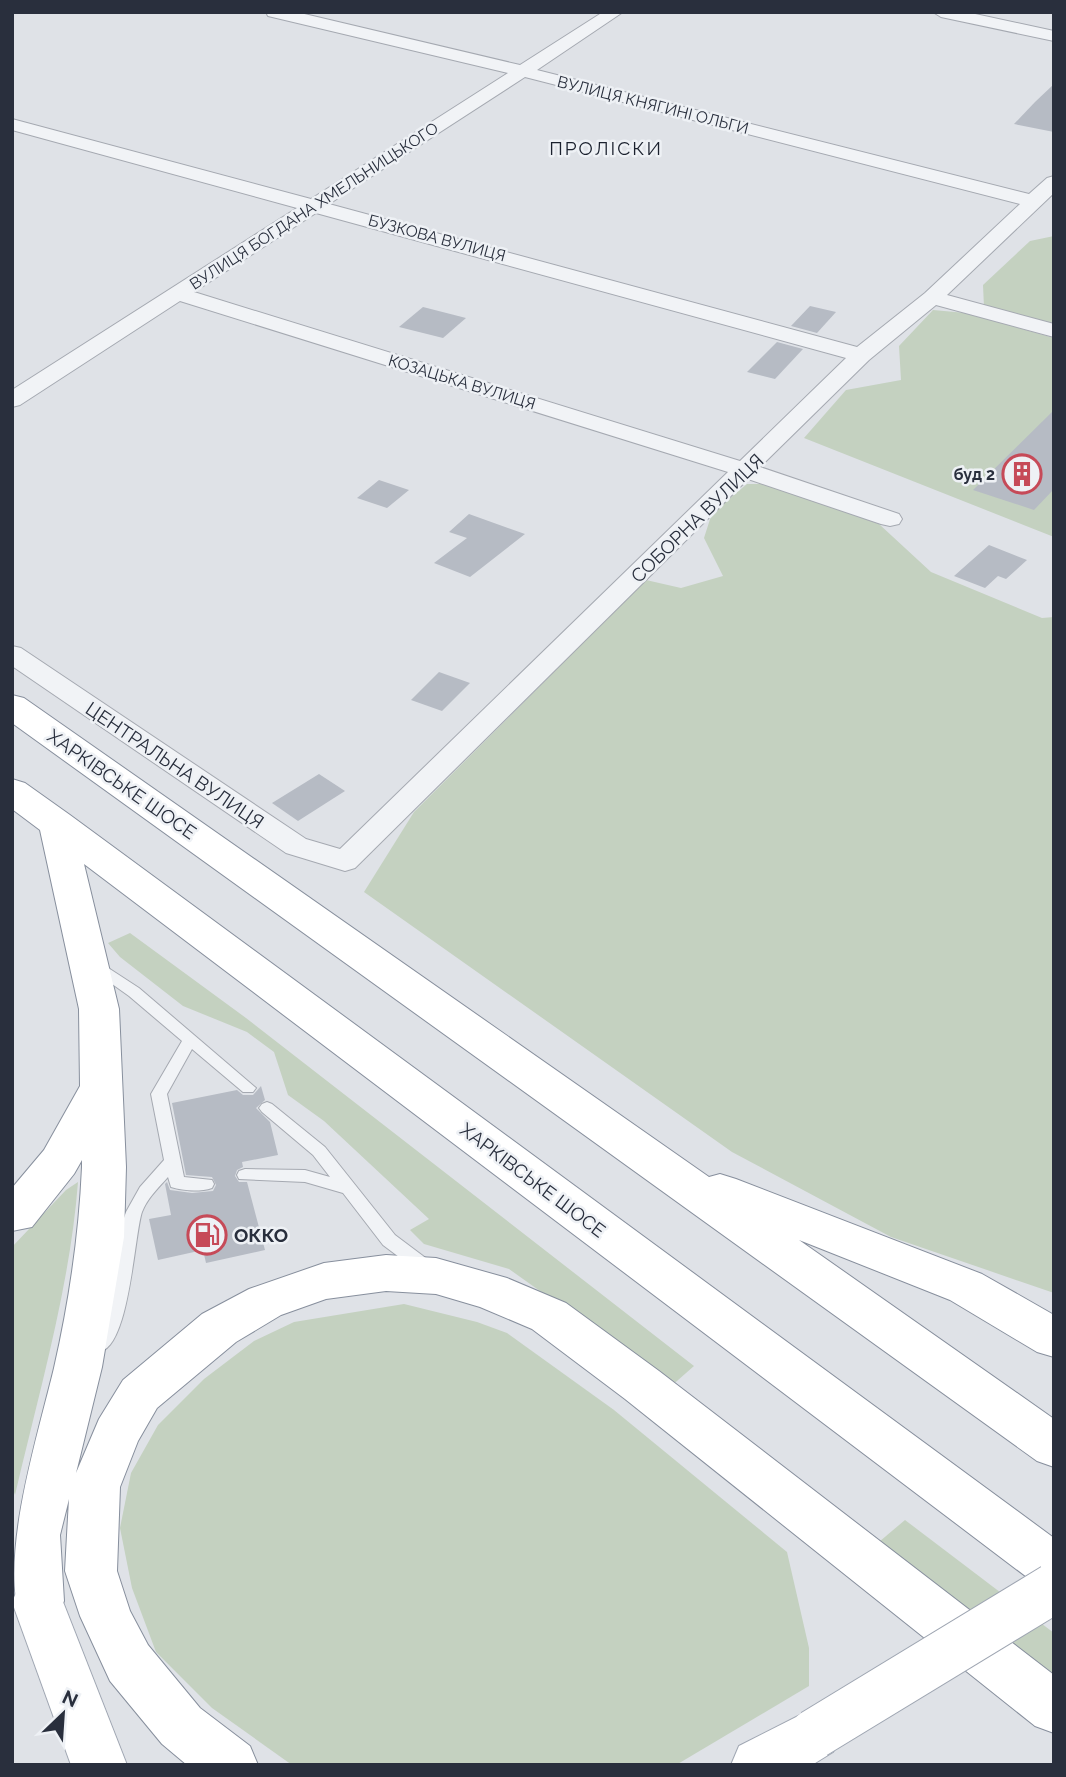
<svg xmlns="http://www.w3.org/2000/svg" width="1066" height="1777" font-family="Raleway,sans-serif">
	<rect width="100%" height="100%" fill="#dfe2e7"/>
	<g fill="#c4d1c0">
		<path d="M1054 236V327L984 307 983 285 1030 241Z"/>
		<path d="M933 310 966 313 1054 338V537L804 438 846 390 901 380 899 346Z"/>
		<path d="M747 484H770L879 524 931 572 1042 618 1054 617V1293L891 1237 732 1152 364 892 414 812 646 580 681 588 723 576 704 538 712 513Z"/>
		<path d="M130 933 246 1018 694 1366 669 1388 599 1333 509 1269 424 1244 410 1230 429 1219 324 1121 288 1095 274 1052 247 1032 183 1006 120 957 108 943Z"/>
		<path d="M78 1182C70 1287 39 1392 15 1495L12 1486V1247L66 1190Z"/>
		<path d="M404 1304 477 1322 507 1333 614 1410 787 1552 809 1648V1686L676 1765H292L212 1708 156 1652 132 1588 120 1528 131 1473 158 1425 204 1379 254 1341 294 1322Z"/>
		<path d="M905 1520 1054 1633V1687L873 1547Z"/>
	</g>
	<g fill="#b6bbc4">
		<path d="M1054 84V132L1014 124 1035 102Z"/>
		<path d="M810 306 836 312 817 333 791 326Z"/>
		<path d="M423 307 466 318 443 338 399 327Z"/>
		<path d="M777 342 803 349 775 379 747 372Z"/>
		<path d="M1054 410V489L1034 510 973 490Z"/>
		<path d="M379 480 409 490 387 508 357 498Z"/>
		<path d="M469 514 525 534 470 577 434 563 467 538 449 532Z"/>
		<path d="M989 545 1027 560 1006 579 998 576 985 588 954 576Z"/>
		<path d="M439 672 470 683 442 711 411 700Z"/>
		<path d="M319 774 345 791 298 821 272 803Z"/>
		<path d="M261 1086 265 1100 256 1108 270 1122 278 1155 242 1162 243 1167 237 1170 235 1176 239 1182H247L265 1250 206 1263 203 1250 158 1260 149 1219 171 1215 165 1184 167 1182 170 1190 192 1193 213 1191 216 1185 212 1177 186 1175 172 1103 237 1090 243 1095H253Z"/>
	</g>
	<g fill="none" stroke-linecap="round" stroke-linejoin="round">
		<g stroke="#a5a9b1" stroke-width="2">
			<g id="service">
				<path d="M96 960 139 988 256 1088 253 1092H243L192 1049 167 1094 184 1177 212 1180 214 1184 212 1188C200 1192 183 1191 171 1187L168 1177C158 1188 147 1199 142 1212 134 1234 129 1363 93 1351L90 1346 106 1318 121 1227 126 1212 140 1187 164 1160 151 1094 182 1041 129 996 91 969 89 965 91 961Z"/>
				<path d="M267 1102 272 1104 325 1147 395 1235 431 1262 433 1267 431 1272 425 1274 419 1272 383 1245 343 1193 305 1182 239 1179 237 1175 239 1171 245 1169 305 1170 330 1177 313 1155 262 1112 259 1108 262 1104Z"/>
			</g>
		</g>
		<g stroke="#a5a9b1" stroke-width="2">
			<g id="minor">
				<path d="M266 12H296L520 65 603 12H623L537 70 1029 194 1047 178 1054 176V193L947 295 1054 324V337L936 305 869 360 760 467 899 514 902 519 899 524 890 526 881 524 748 479 355 868 345 871 286 853 12 666V646L21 648 306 839 340 849 728 472 180 301 20 405 12 407V390L297 208 12 130V119L311 199 508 73 268 16ZM525 77 1020 204 925 293 857 347 329 204ZM316 213 846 358 740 461 194 292Z"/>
				<path d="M933 12H966L1054 31V41L941 17Z"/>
			</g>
		</g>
		<g stroke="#9fa6b2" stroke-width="2">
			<g id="primary">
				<path d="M38 1577 56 1584 127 1765H71L12 1602 20 1584Z"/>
				<path d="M814 1708 833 1716 841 1734 833 1752 812 1765H731L739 1746Z"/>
			</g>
		</g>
		<g stroke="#878f9d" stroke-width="2">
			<g id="motorway">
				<path d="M12 695 24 698 709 1177 720 1174 736 1179 982 1274 1054 1315V1357L1037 1352 950 1300 799 1240 1054 1419V1467L1037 1461 12 723Z"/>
				<path d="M12 779 25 783 70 815 1054 1538V1591L1036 1584 84 864 119 1009 126 1167 124 1237 102 1367 76 1473 99 1419 123 1380 202 1314 249 1289 324 1263 386 1255 436 1258 507 1278 566 1303 659 1371 1054 1675V1733L1035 1726 625 1399 532 1329 480 1307 436 1294 386 1291 326 1299 281 1315 236 1342 157 1408 138 1441 120 1487 117 1571 130 1611 148 1645 200 1708 250 1746 258 1765H187L162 1744 110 1681 80 1616 65 1571 69 1499 60 1535 64 1601 56 1618 38 1625 20 1618C0 1554 38 1435 54 1368 69 1302 79 1235 82 1167V1160L74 1174 32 1227 12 1231V1188L44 1150 80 1086 79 1009 40 830 12 809Z"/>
			</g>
		</g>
		<use href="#service" fill="#f1f3f6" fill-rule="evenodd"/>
		<use href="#minor" fill="#f1f3f6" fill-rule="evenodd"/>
		<use href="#primary" fill="#fff" fill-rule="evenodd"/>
		<use href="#motorway" fill="#fff" fill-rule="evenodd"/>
		<g stroke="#9fa6b2" stroke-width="51" stroke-linecap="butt">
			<path id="primary-bridge" d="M814 1734 1054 1588"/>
		</g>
		<use href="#primary-bridge" stroke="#fff" stroke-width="49"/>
	</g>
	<defs>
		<g id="building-ring" transform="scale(2.0125)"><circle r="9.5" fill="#eef1f5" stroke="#c64a58" stroke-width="1.5"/><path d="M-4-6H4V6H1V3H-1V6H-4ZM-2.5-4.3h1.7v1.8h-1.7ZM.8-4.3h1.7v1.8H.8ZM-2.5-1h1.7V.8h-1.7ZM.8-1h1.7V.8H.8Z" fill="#c64a58"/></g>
		<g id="fuel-ring" transform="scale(2.0125)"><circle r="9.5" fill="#eef1f5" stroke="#c64a58" stroke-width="1.5"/><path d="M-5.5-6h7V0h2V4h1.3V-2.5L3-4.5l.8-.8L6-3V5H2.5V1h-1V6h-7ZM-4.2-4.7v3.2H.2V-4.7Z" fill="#c64a58"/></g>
	</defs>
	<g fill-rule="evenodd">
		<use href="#building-ring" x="1022" y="474"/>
		<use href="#fuel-ring" x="207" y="1235"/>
	</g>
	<g text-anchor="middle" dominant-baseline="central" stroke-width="5" stroke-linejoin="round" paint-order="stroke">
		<g font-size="16" fill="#292f3d" stroke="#eef1f5">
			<text transform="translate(653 105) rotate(14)">ВУЛИЦЯ КНЯГИНІ ОЛЬГИ</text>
			<text transform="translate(314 206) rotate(-33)">ВУЛИЦЯ БОГДАНА ХМЕЛЬНИЦЬКОГО</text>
			<text transform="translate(437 238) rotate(15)">БУЗКОВА ВУЛИЦЯ</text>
			<text transform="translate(462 382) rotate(17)">КОЗАЦЬКА ВУЛИЦЯ</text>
		</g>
		<g font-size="16" font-weight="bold" fill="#292f3d" stroke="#eef1f5" text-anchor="end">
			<text x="995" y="474">буд 2</text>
		</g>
		<g font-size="19" letter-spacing="2" fill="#1b212e" stroke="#eef1f5">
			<text x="606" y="148">ПРОЛІСКИ</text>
		</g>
		<g font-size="19" fill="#292f3d" stroke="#eef1f5">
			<text transform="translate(697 518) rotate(-44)">СОБОРНА ВУЛИЦЯ</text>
			<text transform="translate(175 765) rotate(34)">ЦЕНТРАЛЬНА ВУЛИЦЯ</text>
			<text transform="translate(122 784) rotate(35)">ХАРКІВСЬКЕ ШОСЕ</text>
			<text transform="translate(533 1180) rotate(37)">ХАРКІВСЬКЕ ШОСЕ</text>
		</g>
		<g font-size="19" font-weight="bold" fill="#292f3d" stroke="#eef1f5" text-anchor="start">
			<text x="234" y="1235">ОККО</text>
		</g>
	</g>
	<rect width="1066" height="1777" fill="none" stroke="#292f3d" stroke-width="28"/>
	<g transform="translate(63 1714) rotate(25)" stroke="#eef1f5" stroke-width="5" paint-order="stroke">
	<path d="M0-5L12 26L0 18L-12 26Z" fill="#292f3d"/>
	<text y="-10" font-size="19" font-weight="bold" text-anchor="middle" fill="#292f3d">N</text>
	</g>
</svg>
